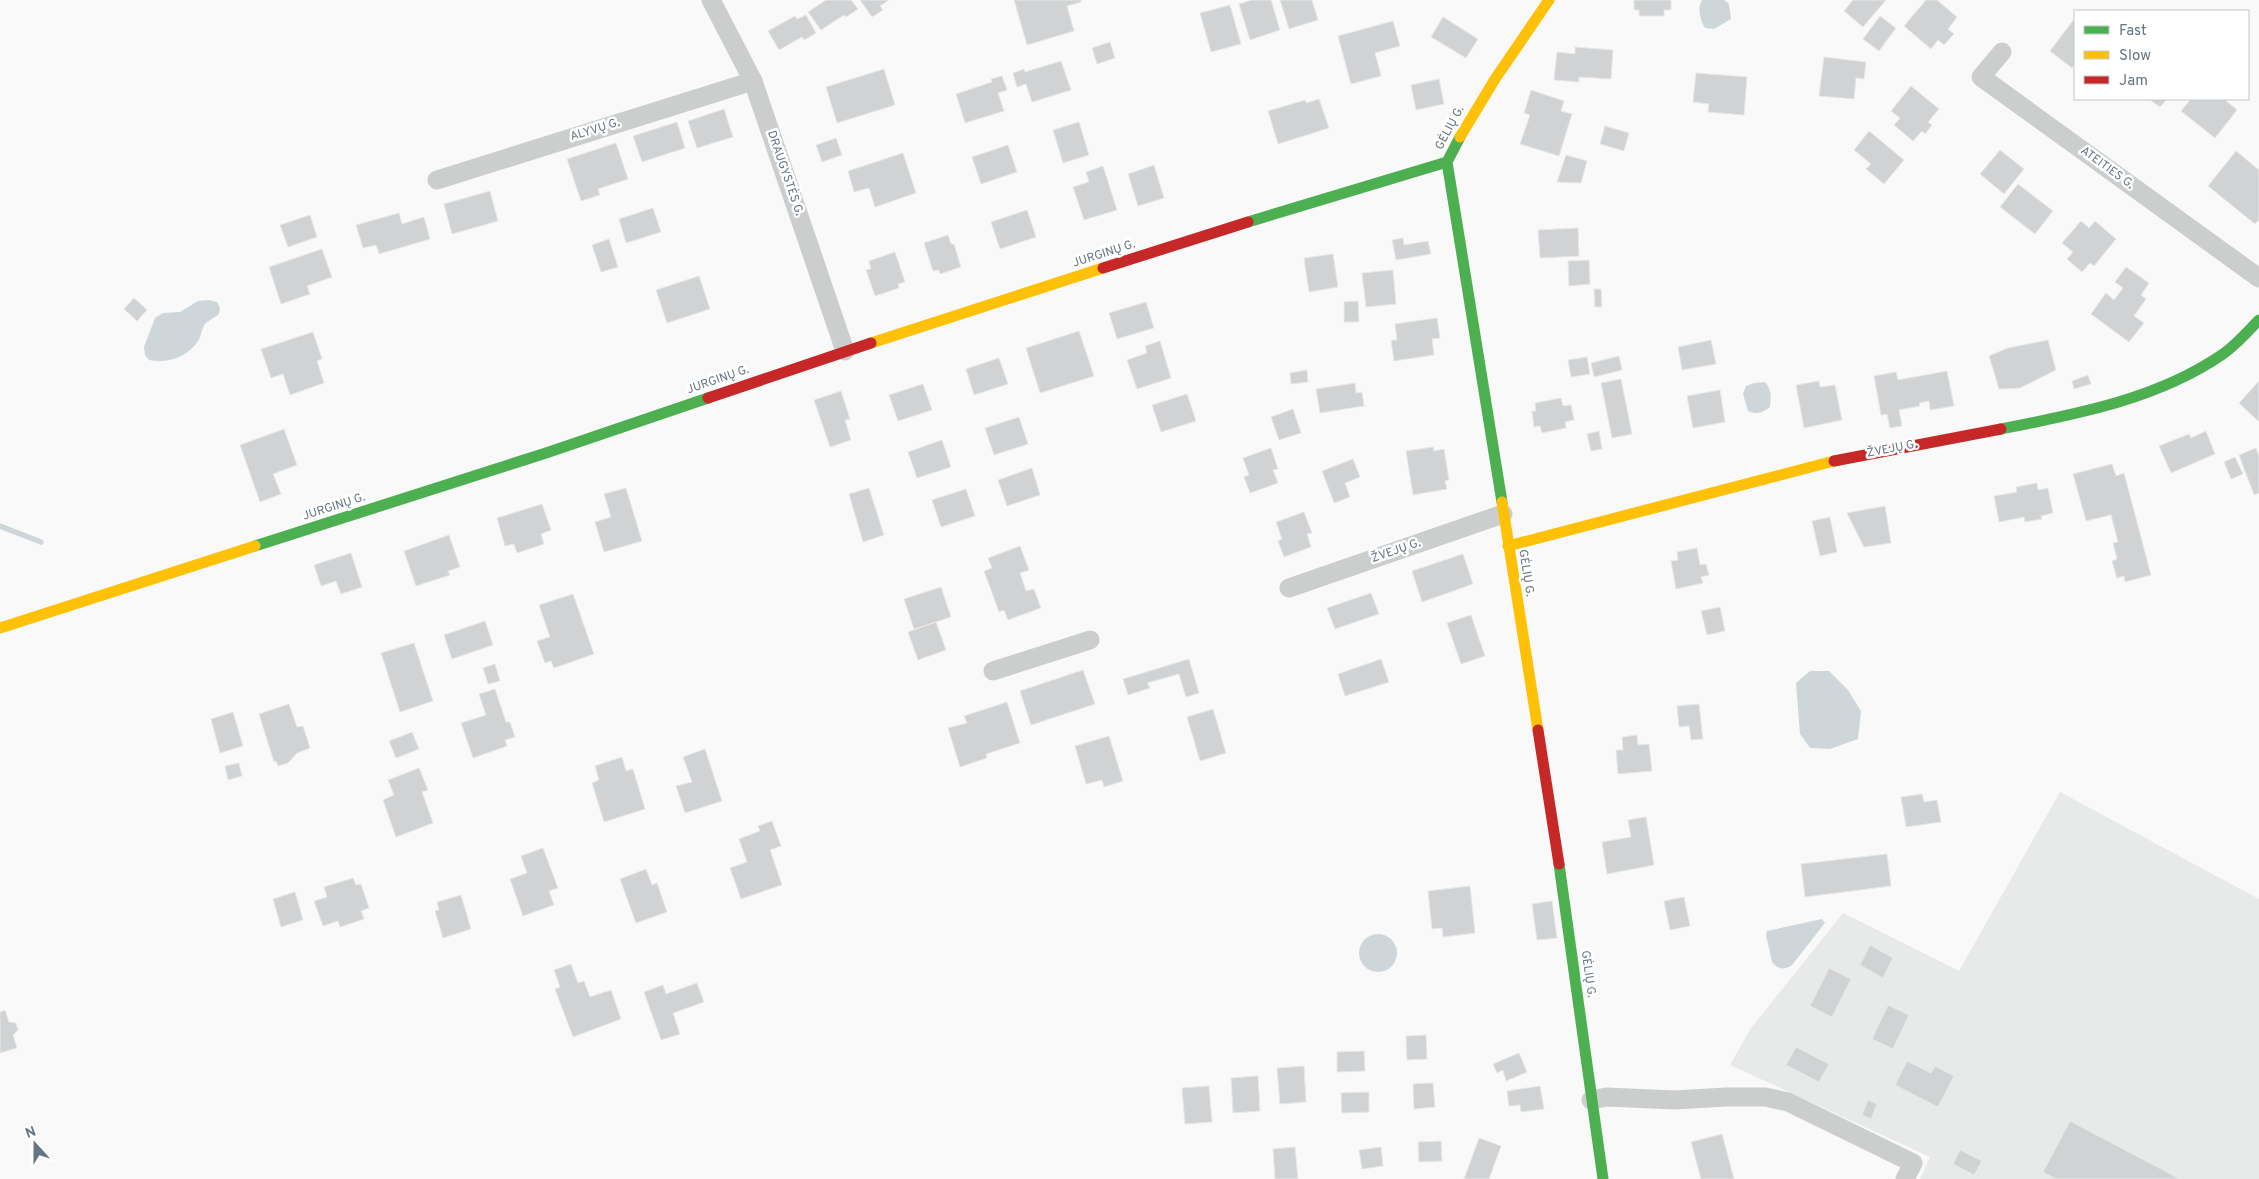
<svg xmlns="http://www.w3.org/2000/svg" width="2259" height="1179" font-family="Overpass,sans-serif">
	<rect width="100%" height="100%" fill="#f9f9f9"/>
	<path fill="#e8e9e9" d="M2060 792 2259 899V1179H1920L1930 1157 1730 1065 1751 1028 1843 913 1959 971Z"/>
	<g fill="#cfd6da">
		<path d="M1702 0H1724L1729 4 1731 19 1714 29 1705 28C1700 20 1697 8 1702 0Z"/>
		<path d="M209 300 217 302 220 308 219 314C215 317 210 320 206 323 201 328 202 336 198 341 188 357 167 364 149 360L145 355 144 347 155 318 163 313 180 312 198 301Z"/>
		<path d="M1765 382C1772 390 1771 397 1770 407 1762 413 1757 415 1748 411L1743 394 1746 386 1754 383Z"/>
		<path d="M1810 671H1829L1848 690 1861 711 1858 739 1830 749 1810 748 1800 734 1796 683Z"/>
		<path d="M1822 919 1825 923 1792 965C1785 970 1778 970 1772 962L1766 935 1767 931Z"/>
		<circle cx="1378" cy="953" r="19"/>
	</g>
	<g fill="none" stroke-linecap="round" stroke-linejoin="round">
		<path stroke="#cfd6da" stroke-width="5.5" d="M0 526 41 542"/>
	</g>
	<g fill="#d0d2d3" stroke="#e8e8e8">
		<path d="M826 0H851L858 9 846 17 844 15 821 30 808 12Z"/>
		<path d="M860 0H889L880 6 883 10 872 17Z"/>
		<path d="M1014 0H1081V2L1067 6 1074 31 1027 45Z"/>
		<path d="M1252 0H1271L1280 30 1250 40 1239 4Z"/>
		<path d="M1280 0H1312L1318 20 1289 29Z"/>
		<path d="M1634 0H1671V10H1664V16H1639V10H1634Z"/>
		<path d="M1853 0H1886L1863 27 1844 11Z"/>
		<path d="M1926 0H1937L1957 17 1948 29 1954 34 1944 45 1938 40 1931 49 1904 26Z"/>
		<path d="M1230 5 1241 44 1211 52 1200 13Z"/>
		<path d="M806 15 816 33 804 40 802 37 779 50 768 31 795 16 797 19Z"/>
		<path d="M1880 16 1896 28 1879 51 1863 39Z"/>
		<path d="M1443 17 1478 39 1466 58 1431 37Z"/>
		<path d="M2075 18V64L2072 68 2050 51Z"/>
		<path d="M1393 21 1400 46 1375 53 1381 76 1351 84 1338 36Z"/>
		<path d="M1110 42 1115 58 1097 64 1092 48Z"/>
		<path d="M1575 47 1613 50 1611 79 1579 77V82L1554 80 1557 52 1575 54Z"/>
		<path d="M1824 57 1866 62 1864 79 1856 78 1854 99 1819 96Z"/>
		<path d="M1061 61 1071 90 1032 102 1026 84 1017 87 1013 73 1024 69 1025 72Z"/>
		<path d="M884 69 895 105 837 123 826 87Z"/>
		<path d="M1696 73 1747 77 1744 115 1708 112 1709 104 1693 102Z"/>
		<path d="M1002 76 1007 90 998 93 1004 111 965 123 956 94 992 82 991 79Z"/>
		<path d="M1439 79 1444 104 1416 110 1411 85Z"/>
		<path d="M1911 86 1939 109 1928 122 1932 125 1925 134 1922 131 1913 141 1894 125 1900 118 1891 111Z"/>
		<path d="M1531 90 1564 101 1561 111 1572 114 1559 156 1520 144 1530 115 1524 113Z"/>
		<path d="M1319 99 1329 128 1278 144 1268 111 1305 100 1306 103Z"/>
		<path d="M2149 99H2167L2160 107Z"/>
		<path d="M2191 99H2224L2237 110 2215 138 2181 111Z"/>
		<path d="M724 109 733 137 697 148 688 121Z"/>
		<path d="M677 122 685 148 642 162 633 136Z"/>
		<path d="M1079 122 1089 155 1063 163 1053 130Z"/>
		<path d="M1605 126 1629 133 1624 151 1600 144Z"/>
		<path d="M1869 131 1904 160 1884 184 1866 169 1871 164 1854 150Z"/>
		<path d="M836 138 842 155 822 162 816 145Z"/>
		<path d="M616 143 628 179 598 189 600 195 581 201 567 159Z"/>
		<path d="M1008 145 1017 172 981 184 972 157Z"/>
		<path d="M2000 150 2024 169 2004 194 1980 174Z"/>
		<path d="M2236 151 2259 170V220L2255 224 2208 186Z"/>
		<path d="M903 153 916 193 875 207 869 188 854 192 848 171Z"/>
		<path d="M1566 155 1587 161 1581 183 1557 182Z"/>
		<path d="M1154 165 1164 198 1138 206 1128 174Z"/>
		<path d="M1103 166 1117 210 1084 220 1073 187 1089 182 1086 172Z"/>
		<path d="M2018 184 2053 211 2035 234 2000 207Z"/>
		<path d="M490 191 498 221 452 234 444 204Z"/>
		<path d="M653 208 661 232 626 243 619 219Z"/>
		<path d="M1027 210 1036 237 1000 249 991 222Z"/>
		<path d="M399 213 402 224 424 217 430 239 379 254 376 245 363 248 356 225Z"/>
		<path d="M310 215 317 237 288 247 280 225Z"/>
		<path d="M2081 221 2089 228 2095 221 2116 239 2094 266 2090 263 2082 272 2067 259 2073 252 2062 243Z"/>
		<path d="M1578 228 1579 256 1540 258 1538 230Z"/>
		<path d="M948 235 951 244H954L961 267 940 274 939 270 933 271 924 243Z"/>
		<path d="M1403 238 1404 245 1428 241 1431 254 1396 260 1392 240Z"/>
		<path d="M609 239 618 267 601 272 592 245Z"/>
		<path d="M322 249 332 277 307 286 310 294 281 304 269 267Z"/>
		<path d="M895 252 905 282 898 284 899 288 875 296 866 270 871 269 869 261Z"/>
		<path d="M1333 254 1338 287 1309 292 1304 258Z"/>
		<path d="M1589 260 1590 284 1569 286 1568 261Z"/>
		<path d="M2126 267 2149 283 2141 295 2146 299 2134 316 2144 323 2129 342 2091 314 2106 293 2114 300 2123 288 2115 282Z"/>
		<path d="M1393 270 1396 304 1366 307 1362 273Z"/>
		<path d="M699 276 710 309 667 323 656 290Z"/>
		<path d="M1594 289H1601L1602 307H1595Z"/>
		<path d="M134 298 147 310 137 321 124 309Z"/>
		<path d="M1358 301 1359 322H1344V302Z"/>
		<path d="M1146 302 1154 328 1117 339 1109 313Z"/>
		<path d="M1437 318 1440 338 1432 339 1434 355 1394 361 1391 340H1397L1395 324Z"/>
		<path d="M1079 331 1094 376 1040 393 1026 348Z"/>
		<path d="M313 332 322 359 317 361 324 383 290 395 283 374 271 378 261 349Z"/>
		<path d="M1711 340 1716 364 1682 370 1678 347Z"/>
		<path d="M2048 340 2056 370 2020 388 1999 389 1989 356 2008 348Z"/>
		<path d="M1160 341 1171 378 1137 389 1127 360 1147 353 1145 346Z"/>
		<path d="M1619 356 1622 370 1594 377 1591 363Z"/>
		<path d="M1587 357 1590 374 1571 377 1568 360Z"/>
		<path d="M999 358 1008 384 974 395 966 369Z"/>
		<path d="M1307 370 1308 382 1291 384 1290 373Z"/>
		<path d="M1947 371 1954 406 1930 410 1929 401 1919 403 1920 406 1899 410 1902 426 1890 428 1887 414 1881 415 1874 376 1896 372 1898 380Z"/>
		<path d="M2088 375 2091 384 2074 389 2072 381Z"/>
		<path d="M1621 379 1632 434 1612 438 1601 383Z"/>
		<path d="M1819 381 1820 387 1835 385 1842 420 1804 428 1796 385Z"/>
		<path d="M2259 381V422L2239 403Z"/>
		<path d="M1355 383 1356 393 1362 392 1364 406 1320 413 1316 389Z"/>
		<path d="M923 384 932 410 898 421 889 395Z"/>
		<path d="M1720 390 1725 422 1693 428 1687 396Z"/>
		<path d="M841 391 850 419 845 420 851 440 830 447 814 400Z"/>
		<path d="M1187 394 1196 421 1161 432 1152 405Z"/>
		<path d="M1561 398 1563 406 1571 405 1574 420 1565 422 1566 428 1542 433 1540 426 1534 427 1532 411H1536L1535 403Z"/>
		<path d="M1293 409 1301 433 1279 440 1271 417Z"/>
		<path d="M1019 417 1028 444 994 455 985 428Z"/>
		<path d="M284 429 297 465 273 474 281 494 260 502 240 445Z"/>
		<path d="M1599 431 1602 449 1591 451 1587 434Z"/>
		<path d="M2206 431 2215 454 2171 473 2159 446 2189 434 2191 438Z"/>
		<path d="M942 440 951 467 917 478 908 452Z"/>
		<path d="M1433 447 1434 451 1444 449 1449 480 1445 481 1447 489 1413 495 1406 451Z"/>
		<path d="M1271 448 1278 469 1273 470 1278 483 1250 493 1244 477 1249 475 1243 458Z"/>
		<path d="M2256 448 2259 456V493L2254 495 2239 455Z"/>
		<path d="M2235 457 2243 474 2231 479 2224 462Z"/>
		<path d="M1353 459 1360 477 1345 483 1350 497 1334 503 1322 471Z"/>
		<path d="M2112 464 2116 476 2124 473 2151 575 2125 582 2124 576 2117 578 2112 561 2117 559 2113 543 2118 542 2111 515 2086 521 2073 474Z"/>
		<path d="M1032 468 1040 495 1007 506 998 480Z"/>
		<path d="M2037 483 2038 490 2048 488 2053 513 2041 516 2042 519 2025 522 2024 517 1999 522 1994 496 2017 492 2016 487Z"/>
		<path d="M626 488 642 541 604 552 595 522 611 517 604 494Z"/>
		<path d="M869 488 884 535 863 542 849 494Z"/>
		<path d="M966 489 975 516 941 527 932 500Z"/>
		<path d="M542 504 551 530 541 534 544 544 517 553 514 544 505 546 497 518Z"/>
		<path d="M1885 506 1891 543 1864 547 1847 513Z"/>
		<path d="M1304 512 1312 533 1307 534 1311 547 1284 557 1278 541 1282 539 1276 522Z"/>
		<path d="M1830 517 1837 552 1820 556 1812 521Z"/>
		<path d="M449 535 460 567 448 571 450 575 416 586 404 551Z"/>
		<path d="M1020 546 1029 570 1020 573 1026 591 1034 589 1041 608 1008 620 1004 610 999 612 984 571 992 568 988 558Z"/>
		<path d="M1697 548 1700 565 1706 564 1709 575 1701 577 1703 583 1676 589 1671 561 1678 560 1677 552Z"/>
		<path d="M351 553 362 587 341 594 336 581 321 586 314 565Z"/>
		<path d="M1463 554 1473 584 1422 602 1412 571Z"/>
		<path d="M941 587 951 617 914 629 904 599Z"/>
		<path d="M1371 593 1379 614 1335 629 1327 608Z"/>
		<path d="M573 594 594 654 554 668 551 661 545 663 537 641 550 637 539 605Z"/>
		<path d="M1720 607 1725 631 1707 635 1701 611Z"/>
		<path d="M1471 615 1485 656 1461 664 1447 623Z"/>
		<path d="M485 621 493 645 452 659 444 635Z"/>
		<path d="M936 622 946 650 918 660 908 632Z"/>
		<path d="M414 643 433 701 400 712 381 653Z"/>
		<path d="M1189 659 1199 693 1186 697 1179 674 1147 683 1150 688 1128 695 1123 679Z"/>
		<path d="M1381 659 1389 682 1345 696 1338 674Z"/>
		<path d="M495 664 500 681 488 684 483 668Z"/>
		<path d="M1083 670 1095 704 1031 725 1020 691Z"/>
		<path d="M495 689 506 722H510L515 737 505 740 507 746 473 758 461 723 486 715 479 694Z"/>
		<path d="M1007 702 1020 743 986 754 987 758 960 767 948 728 967 723 964 716Z"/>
		<path d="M289 704 297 727 303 726 310 748 297 753 288 763 278 766 276 761 274 762 259 714Z"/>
		<path d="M1699 704 1703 739 1691 740 1689 726 1679 727 1677 706Z"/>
		<path d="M1213 709 1226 753 1200 761 1187 717Z"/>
		<path d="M233 712 243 746 220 753 211 719Z"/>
		<path d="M412 732 419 749 396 758 389 741Z"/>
		<path d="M1637 735 1638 745 1649 744 1652 771 1618 774 1616 750H1623L1622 737Z"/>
		<path d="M1109 736 1123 781 1104 787 1102 780 1086 784 1075 746Z"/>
		<path d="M705 749 722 801 685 813 676 786 692 782 683 757Z"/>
		<path d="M622 757 626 771 633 769 645 809 604 822 592 783 599 780 595 766Z"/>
		<path d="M239 763 242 776 228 780 225 766Z"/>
		<path d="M419 768 428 790 422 792 433 823 396 837 383 800 394 795 388 780Z"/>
		<path d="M1922 794 1924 802 1937 800 1941 822 1906 827 1901 797Z"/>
		<path d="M1646 817 1654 865 1607 874 1602 842 1631 837 1628 820Z"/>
		<path d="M772 821 781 846 770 850 782 885 741 899 730 868 747 862 739 839 760 831 758 826Z"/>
		<path d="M543 848 558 888 549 891 554 905 523 916 510 879 527 873 521 856Z"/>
		<path d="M1887 854 1891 886 1805 897 1801 864Z"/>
		<path d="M646 869 652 885 657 883 667 912 636 923 620 879Z"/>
		<path d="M353 878 356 885 361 884 369 908 361 911 364 919 340 927 338 921 323 926 314 901 327 897 324 887Z"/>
		<path d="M1470 886 1475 933 1443 937 1442 928 1432 929 1428 891Z"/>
		<path d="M295 892 303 920 281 927 273 899Z"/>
		<path d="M461 895 471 929 443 938 435 911 439 910 437 902Z"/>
		<path d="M1684 897 1690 926 1670 930 1664 901Z"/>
		<path d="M1552 901 1557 938 1537 940 1532 904Z"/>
		<path d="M1870 945 1893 958 1883 978 1860 965Z"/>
		<path d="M571 964 578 983 584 981 590 997 611 990 621 1019 573 1037 555 989 560 987 554 970Z"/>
		<path d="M1829 968 1851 979 1832 1017 1810 1006Z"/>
		<path d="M697 983 704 1002 673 1013 680 1034 661 1040 644 992 663 985 666 994Z"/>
		<path d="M1888 1005 1909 1015 1893 1049 1872 1039Z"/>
		<path d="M5 1010 9 1022 16 1023 18 1030 13 1035 17 1048 0 1053V1012Z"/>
		<path d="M1426 1035 1427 1059 1407 1060 1406 1036Z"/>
		<path d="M1796 1047 1829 1064 1819 1082 1786 1065Z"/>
		<path d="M1364 1051 1365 1071 1337 1072V1052Z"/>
		<path d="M1519 1053 1527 1072 1506 1081 1503 1070 1497 1073 1493 1064Z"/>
		<path d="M1907 1061 1931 1073 1935 1066 1954 1076 1938 1107 1895 1085Z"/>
		<path d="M1304 1066 1306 1102 1280 1104 1277 1068Z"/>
		<path d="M1258 1076 1260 1111 1233 1113 1231 1078Z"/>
		<path d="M1433 1083 1435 1107 1414 1109 1413 1084Z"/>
		<path d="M1209 1086 1212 1122 1185 1124 1182 1088Z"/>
		<path d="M1540 1086 1544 1109 1521 1112 1520 1105 1509 1106 1507 1091Z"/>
		<path d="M1369 1092V1112L1342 1113 1341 1093Z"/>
		<path d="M1868 1100 1877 1104 1871 1119 1862 1115Z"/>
		<path d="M2070 1121 2180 1179H2056L2043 1172Z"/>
		<path d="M1722 1134 1734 1179H1701L1691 1142Z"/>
		<path d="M1479 1138 1501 1146 1489 1179H1464Z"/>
		<path d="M1441 1141 1442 1161 1419 1162 1418 1142Z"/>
		<path d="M1295 1147 1298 1179H1275L1273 1149Z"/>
		<path d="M1381 1147 1383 1166 1362 1169 1359 1150Z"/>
		<path d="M1960 1150 1982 1161 1974 1175 1953 1164Z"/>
	</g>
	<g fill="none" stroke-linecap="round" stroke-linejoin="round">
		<g stroke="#cccece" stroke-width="19">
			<path d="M711 0 753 81 845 351"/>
			<path d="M2002 52 1981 77 2259 278"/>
			<path d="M437 180 753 81"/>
			<path d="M1289 588 1503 514"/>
			<path d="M993 671 1090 640"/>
			<path d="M1591 1100 1606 1097 1675 1100 1726 1097H1765L1788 1102 1913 1163 1905 1179"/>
		</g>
		<g stroke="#4caf50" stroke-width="11">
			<path d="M1460 137 1447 162 1502 502"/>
			<path d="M1248 222 1447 162"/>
			<path d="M2001 429C2077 414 2158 399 2223 354 2236 345 2248 331 2259 320"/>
			<path d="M255 546 546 453 708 398"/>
			<path d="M1559 864 1603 1179"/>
		</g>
		<g stroke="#ffc107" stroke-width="11">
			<path d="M1460 137 1495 79 1549 0"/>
			<path d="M871 343 1103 268"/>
			<path d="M1502 502 1538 730"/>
			<path d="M1508 546 1834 461"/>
			<path d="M0 628 255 546"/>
		</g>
		<g stroke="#c62828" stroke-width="11">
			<path d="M1103 268 1248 222"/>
			<path d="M708 398 871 343"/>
			<path d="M1834 461 2001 429"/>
			<path d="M1538 730 1559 864"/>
		</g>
	</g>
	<g text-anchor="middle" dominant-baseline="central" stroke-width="5" stroke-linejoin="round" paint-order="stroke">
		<g font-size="12" fill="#667582" stroke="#fff">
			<text transform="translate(1450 128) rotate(-62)">GĖLIŲ G.</text>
			<text transform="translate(595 130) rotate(-17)">ALYVŲ G.</text>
			<text transform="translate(2107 168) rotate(36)">ATEITIES G.</text>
			<text transform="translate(785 173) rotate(71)">DRAUGYSTĖS G.</text>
			<text transform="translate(1104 254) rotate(-18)">JURGINŲ G.</text>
			<text transform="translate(718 380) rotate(-19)">JURGINŲ G.</text>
			<text transform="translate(1892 449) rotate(-11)">ŽVEJŲ G.</text>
			<text transform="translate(334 507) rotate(-18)">JURGINŲ G.</text>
			<text transform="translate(1396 551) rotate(-19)">ŽVEJŲ G.</text>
			<text transform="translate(1526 573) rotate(81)">GĖLIŲ G.</text>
			<text transform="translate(1588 974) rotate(82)">GĖLIŲ G.</text>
		</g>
	</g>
	<rect x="2074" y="10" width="175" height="90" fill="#ffffff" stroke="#c2c8cd"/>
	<rect x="2084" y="26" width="25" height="8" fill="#4caf50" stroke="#c2c8cd"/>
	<text x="2119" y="35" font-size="15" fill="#667582">Fast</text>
	<rect x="2084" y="51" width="25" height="8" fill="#ffc107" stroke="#c2c8cd"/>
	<text x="2119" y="60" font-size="15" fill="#667582">Slow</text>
	<rect x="2084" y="76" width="25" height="8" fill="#c62828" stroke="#c2c8cd"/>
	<text x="2119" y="85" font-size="15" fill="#667582">Jam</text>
	<g transform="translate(35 1144) rotate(339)" stroke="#ffffff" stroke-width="4" paint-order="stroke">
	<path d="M0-4L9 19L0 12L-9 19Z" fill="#667582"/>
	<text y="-8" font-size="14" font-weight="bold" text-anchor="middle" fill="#667582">N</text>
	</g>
</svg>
